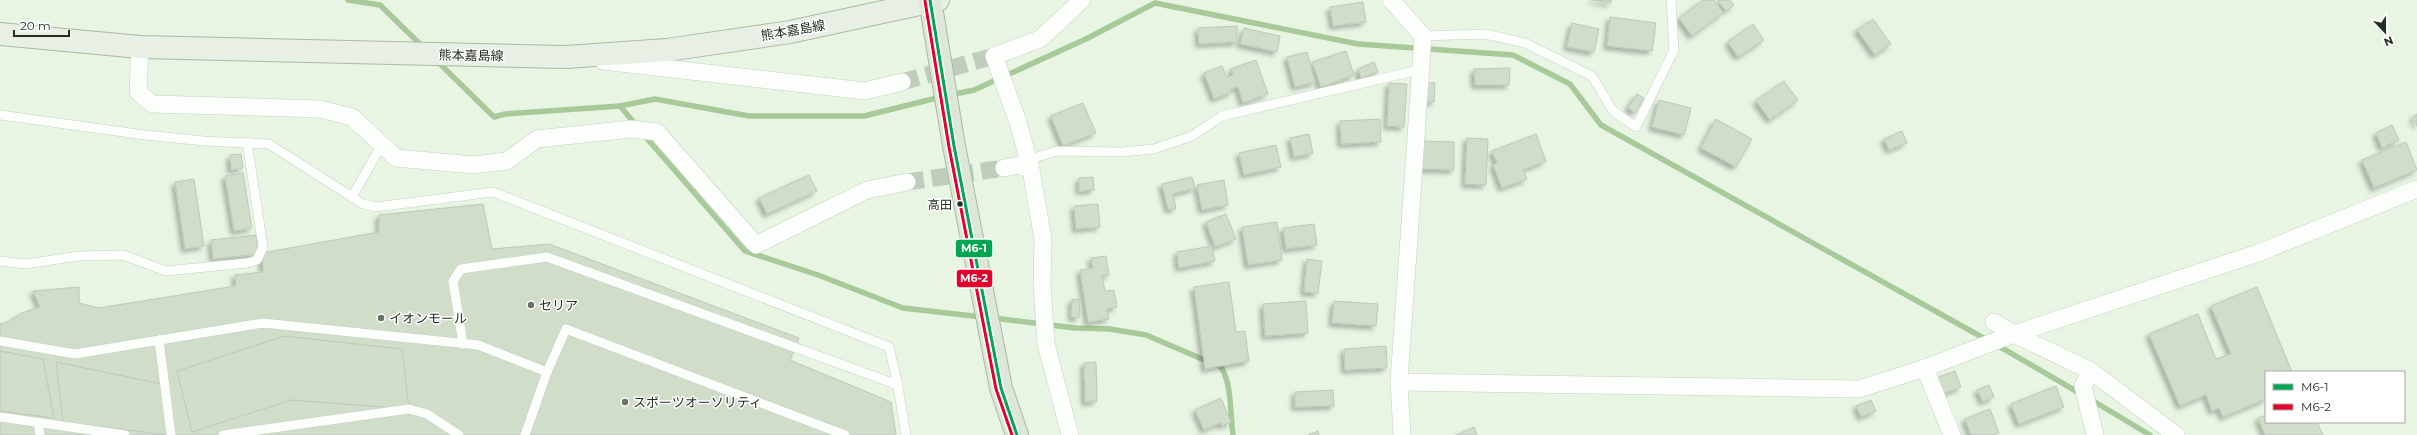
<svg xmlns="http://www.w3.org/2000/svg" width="2417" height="435" font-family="Montserrat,'Noto Sans JP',sans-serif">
	<defs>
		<filter id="shadow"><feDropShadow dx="-3.5" dy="3.5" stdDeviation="2" flood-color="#0004"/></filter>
	</defs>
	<rect width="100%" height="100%" fill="#e8f5e3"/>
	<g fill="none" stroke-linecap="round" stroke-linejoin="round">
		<g stroke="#a8c999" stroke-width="5.5">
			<path d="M348 0 380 5 423 47"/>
			<path d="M436 60 494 117 505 114 620 106 636 125"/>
			<path d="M950 95 974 90 1086 39 1155 3 1358 44 1513 55 1570 84 1601 125 1989 341"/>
			<path d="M620 106 655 99 749 116H864L941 97"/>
			<path d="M643 134 745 251 818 275 903 308 982 317"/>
			<path d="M993 318 1075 328 1110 329 1146 335 1221 367C1232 384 1230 414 1233 435"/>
			<path d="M1997 345 2081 394"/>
			<path d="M2090 399 2150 435"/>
		</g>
	</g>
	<g fill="#cfddc9" stroke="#bec8ba" filter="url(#shadow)">
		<path d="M1591 0H1611V3Z"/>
		<path d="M1703 0H1714L1723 13 1692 36 1679 18Z"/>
		<path d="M1717 0H1730L1734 5 1726 11Z"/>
		<path d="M1363 2 1366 22 1333 26 1330 7Z"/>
		<path d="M1610 17 1656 23 1652 51 1607 46Z"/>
		<path d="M1873 19 1891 44 1875 55 1857 30Z"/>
		<path d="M1572 23 1599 29 1594 52 1567 47Z"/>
		<path d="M1753 24 1764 40 1738 57 1728 42Z"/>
		<path d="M1237 26V42L1199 44 1198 28Z"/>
		<path d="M1244 28 1280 36 1277 52 1240 44Z"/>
		<path d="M1346 51 1354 75 1321 87 1312 62Z"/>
		<path d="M1307 52 1315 82 1295 87 1287 57Z"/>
		<path d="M1256 60 1268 94 1243 103 1238 87 1231 89 1232 92 1214 99 1204 73 1222 66 1227 78 1233 75 1231 69Z"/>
		<path d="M1374 62 1378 72 1361 78 1358 69Z"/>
		<path d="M1510 68 1509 85H1475L1474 69Z"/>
		<path d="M1784 81 1798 100 1770 120 1756 101Z"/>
		<path d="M1389 83 1407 84 1404 127 1387 126Z"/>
		<path d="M1423 83H1435L1434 102H1422Z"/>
		<path d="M1637 94 1644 98 1635 113 1628 108Z"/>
		<path d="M1659 100 1691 108 1684 135 1652 127Z"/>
		<path d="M1083 103 1096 133 1063 146 1051 116Z"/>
		<path d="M2417 114V126L2413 116Z"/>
		<path d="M1380 119 1381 142 1341 144 1340 121Z"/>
		<path d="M1716 119 1752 139 1736 167 1701 148Z"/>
		<path d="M2392 125 2399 140 2382 148 2376 133Z"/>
		<path d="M1902 131 1907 143 1889 150 1884 139Z"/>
		<path d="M1309 134 1313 153 1294 157 1290 138Z"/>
		<path d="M1536 134 1546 161 1523 170 1527 179 1502 188 1493 165 1497 163 1492 151Z"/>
		<path d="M1467 138 1488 139 1486 185 1465 184Z"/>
		<path d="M1423 141 1454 142V170L1422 169Z"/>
		<path d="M2406 142 2417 170 2374 188 2362 160Z"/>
		<path d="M1276 145 1281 167 1244 175 1239 153Z"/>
		<path d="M241 154 243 168 231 170 230 155Z"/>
		<path d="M243 173 252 228 234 231 225 176Z"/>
		<path d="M809 175 817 191 767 214 759 198Z"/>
		<path d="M1093 177 1094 190 1079 191V178Z"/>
		<path d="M1192 177 1195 188 1173 194 1176 209H1168L1162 184Z"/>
		<path d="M194 179 204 246 185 249 175 182Z"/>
		<path d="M1224 180 1228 205 1202 210 1197 185Z"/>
		<path d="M483 204 492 249 549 244 799 338 790 360 891 402 896 435H0V324L8 322 22 313 40 307 33 291 79 287V303L99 308 236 286 235 275 263 272 262 253 379 232V215Z"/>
		<path d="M1098 204 1100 227 1076 229 1074 206Z"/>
		<path d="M1226 214 1236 239 1215 247 1206 222Z"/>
		<path d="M1277 222 1282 260 1248 265 1242 227Z"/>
		<path d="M1314 224 1317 245 1286 249 1283 228Z"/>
		<path d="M256 235 258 254 213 259 211 240Z"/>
		<path d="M1212 246 1215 261 1179 268 1177 252Z"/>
		<path d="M1106 256 1109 275 1102 276 1105 291 1114 290 1117 307 1107 309 1109 319 1088 322 1080 270 1093 268 1091 258Z"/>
		<path d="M1307 259 1322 261 1318 293 1304 292Z"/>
		<path d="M1229 282 1236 332 1245 331 1249 361 1205 369 1194 287Z"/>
		<path d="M2257 287 2292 372H2266V399L2223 417 2219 408 2212 411 2206 395 2180 406 2149 334 2198 314 2216 359 2231 354 2211 306Z"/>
		<path d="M1072 299 1080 300 1079 318 1071 317Z"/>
		<path d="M1306 301 1308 333 1265 336 1263 304Z"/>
		<path d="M1334 301 1378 304 1376 326 1332 323Z"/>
		<path d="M284 336 402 349 409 409 291 400 192 432 177 371Z"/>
		<path d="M1386 346 1387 368 1345 370 1344 349Z"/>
		<path d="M0 351 43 359 54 418 0 411Z"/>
		<path d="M56 362 162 384 167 435 63 422Z"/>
		<path d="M1096 362 1097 401 1085 402 1084 363Z"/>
		<path d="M1955 371 1961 387 1943 394 1936 378Z"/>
		<path d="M1989 385 1994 397 1983 402 1977 390Z"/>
		<path d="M2056 386 2064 407 2019 424 2011 404Z"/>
		<path d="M1333 390 1334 406 1295 407V392Z"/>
		<path d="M1221 398 1231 422 1222 426 1220 423 1204 430 1195 410Z"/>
		<path d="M1871 400 1876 411 1861 417 1856 406Z"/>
		<path d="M1990 409 1999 433 1993 435H1971L1965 419Z"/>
		<path d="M2266 415V422H2317L2323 435H2265L2258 418Z"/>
		<path d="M1474 427 1477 435H1456Z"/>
		<path d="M1318 431 1319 435H1309Z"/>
	</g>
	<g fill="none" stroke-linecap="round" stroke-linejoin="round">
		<g stroke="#c1cdbc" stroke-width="17" stroke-dasharray="17 8" stroke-linecap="butt">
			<path d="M902 82 994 56"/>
			<path d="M907 182 1004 168"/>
		</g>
		<g stroke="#c6d0c2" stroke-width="10">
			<g id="lane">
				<path d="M1423 36 1485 34 1525 43 1592 76 1613 111 1636 127 1674 50 1671 0"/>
				<path d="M0 115 145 135 204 141 269 144 363 204 376 207 493 192 889 347 897 381 906 435"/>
				<path d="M1029 163 1037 157 1057 151 1122 152 1154 149 1192 136 1222 116 1419 70"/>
				<path d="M352 197 381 146"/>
				<path d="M0 261 25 264 79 256 123 255 166 271 247 263 257 260 263 247 247 142"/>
				<path d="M159 340 171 435"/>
				<path d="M0 341 75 354 263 323 478 345 547 372 525 435"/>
				<path d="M463 344 453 281 461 269 547 257 898 385"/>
				<path d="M547 372 566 329 845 435"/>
				<path d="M0 417 125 435"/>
				<path d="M38 423 40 435"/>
				<path d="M223 435 409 409 427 414 459 435"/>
			</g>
		</g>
		<g stroke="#c6d0c2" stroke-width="18">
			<g id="street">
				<path d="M1391 0 1423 36 1399 382 1402 435"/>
				<path d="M140 47 138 92 152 104 319 109 352 117 396 158 473 165 507 161 537 139 631 129 657 132 756 245 867 190 907 182"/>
				<path d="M603 61 865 91 902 82"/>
				<path d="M1004 168 1019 165 1031 170 1043 239 1042 284 1046 344 1070 435"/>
				<path d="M1031 170 1018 122 994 56 1040 39 1082 0"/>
				<path d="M1994 322 2014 334 2091 371 2176 435"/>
				<path d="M1925 368 1952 435"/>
				<path d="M2091 371 2083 386 2095 435"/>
				<path d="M1399 382 1859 389 1925 368 2014 334 2258 253 2417 189"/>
			</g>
		</g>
		<g stroke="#a9baa3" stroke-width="24">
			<path id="primary" d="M0 34 140 47 566 57 667 50 790 32 938 0"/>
		</g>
		<g stroke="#a9baa3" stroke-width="24">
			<path id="highway" d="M930 0 954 146 1001 388 1017 435"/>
		</g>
		<use href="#lane" stroke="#fcfefb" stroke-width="9"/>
		<use href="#street" stroke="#fcfefb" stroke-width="17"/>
		<use href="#primary" stroke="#e8f0e5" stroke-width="22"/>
		<use href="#highway" stroke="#dce7d7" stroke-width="22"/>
		<g stroke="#fff" stroke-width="6">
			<path id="bus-1" d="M930 0 954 146 1001 388 1017 435"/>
		</g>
		<g stroke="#fff" stroke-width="6">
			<path id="bus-2" d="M925 1 949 147 996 389 1012 435"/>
		</g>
		<use href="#bus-1" stroke="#00a651" stroke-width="3"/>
		<use href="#bus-2" stroke="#e4002b" stroke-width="3"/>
	</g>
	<circle fill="#252e22" stroke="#fff" stroke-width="1.5" cx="960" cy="204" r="3.5"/>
	<g fill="#697466" stroke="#fff" stroke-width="1.5">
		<circle cx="531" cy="305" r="4"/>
		<circle cx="381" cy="318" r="4"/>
		<circle cx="625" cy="402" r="4"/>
	</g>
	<g text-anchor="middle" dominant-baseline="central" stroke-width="3" stroke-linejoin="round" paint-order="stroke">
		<g font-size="12" fill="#252e22" stroke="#fff" text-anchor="end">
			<text x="952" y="204">高田</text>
		</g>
		<g font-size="13" fill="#252e22" stroke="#fff">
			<text transform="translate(793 30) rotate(-10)">熊本嘉島線</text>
			<text transform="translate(471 55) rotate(1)">熊本嘉島線</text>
		</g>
		<g font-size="13" fill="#252e22" stroke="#fff" text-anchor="start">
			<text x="539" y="305">セリア</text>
			<text x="389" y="318">イオンモール</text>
			<text x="633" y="402">スポーツオーソリティ</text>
		</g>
	</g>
	<g stroke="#fff" stroke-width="1.5">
		<rect x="955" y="239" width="38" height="19" rx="4" fill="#00a651"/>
		<rect x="956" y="269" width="37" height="19" rx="4" fill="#e4002b"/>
	</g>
	<g font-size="11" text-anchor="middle" font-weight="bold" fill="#fff">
		<text x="974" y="252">M6-1</text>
		<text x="974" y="282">M6-2</text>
	</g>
	<rect x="2265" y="371" width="140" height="52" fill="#ffffff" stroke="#a8aba7"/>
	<rect x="2273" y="384" width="20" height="6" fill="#00a651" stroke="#a8aba7"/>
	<text x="2301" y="391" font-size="12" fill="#252e22">M6-1</text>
	<rect x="2273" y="404" width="20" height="6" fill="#e4002b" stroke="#a8aba7"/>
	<text x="2301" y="411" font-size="12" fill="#252e22">M6-2</text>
	<g transform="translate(2385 32) rotate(158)" stroke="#ffffff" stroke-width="3" paint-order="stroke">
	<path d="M0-3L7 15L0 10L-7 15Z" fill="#252e22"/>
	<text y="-6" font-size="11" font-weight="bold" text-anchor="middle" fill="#252e22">N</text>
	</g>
	<path d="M14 30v6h55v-6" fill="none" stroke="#252e22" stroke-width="2"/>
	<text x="20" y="30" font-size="12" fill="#252e22" stroke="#ffffff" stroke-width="3" paint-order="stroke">20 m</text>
</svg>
